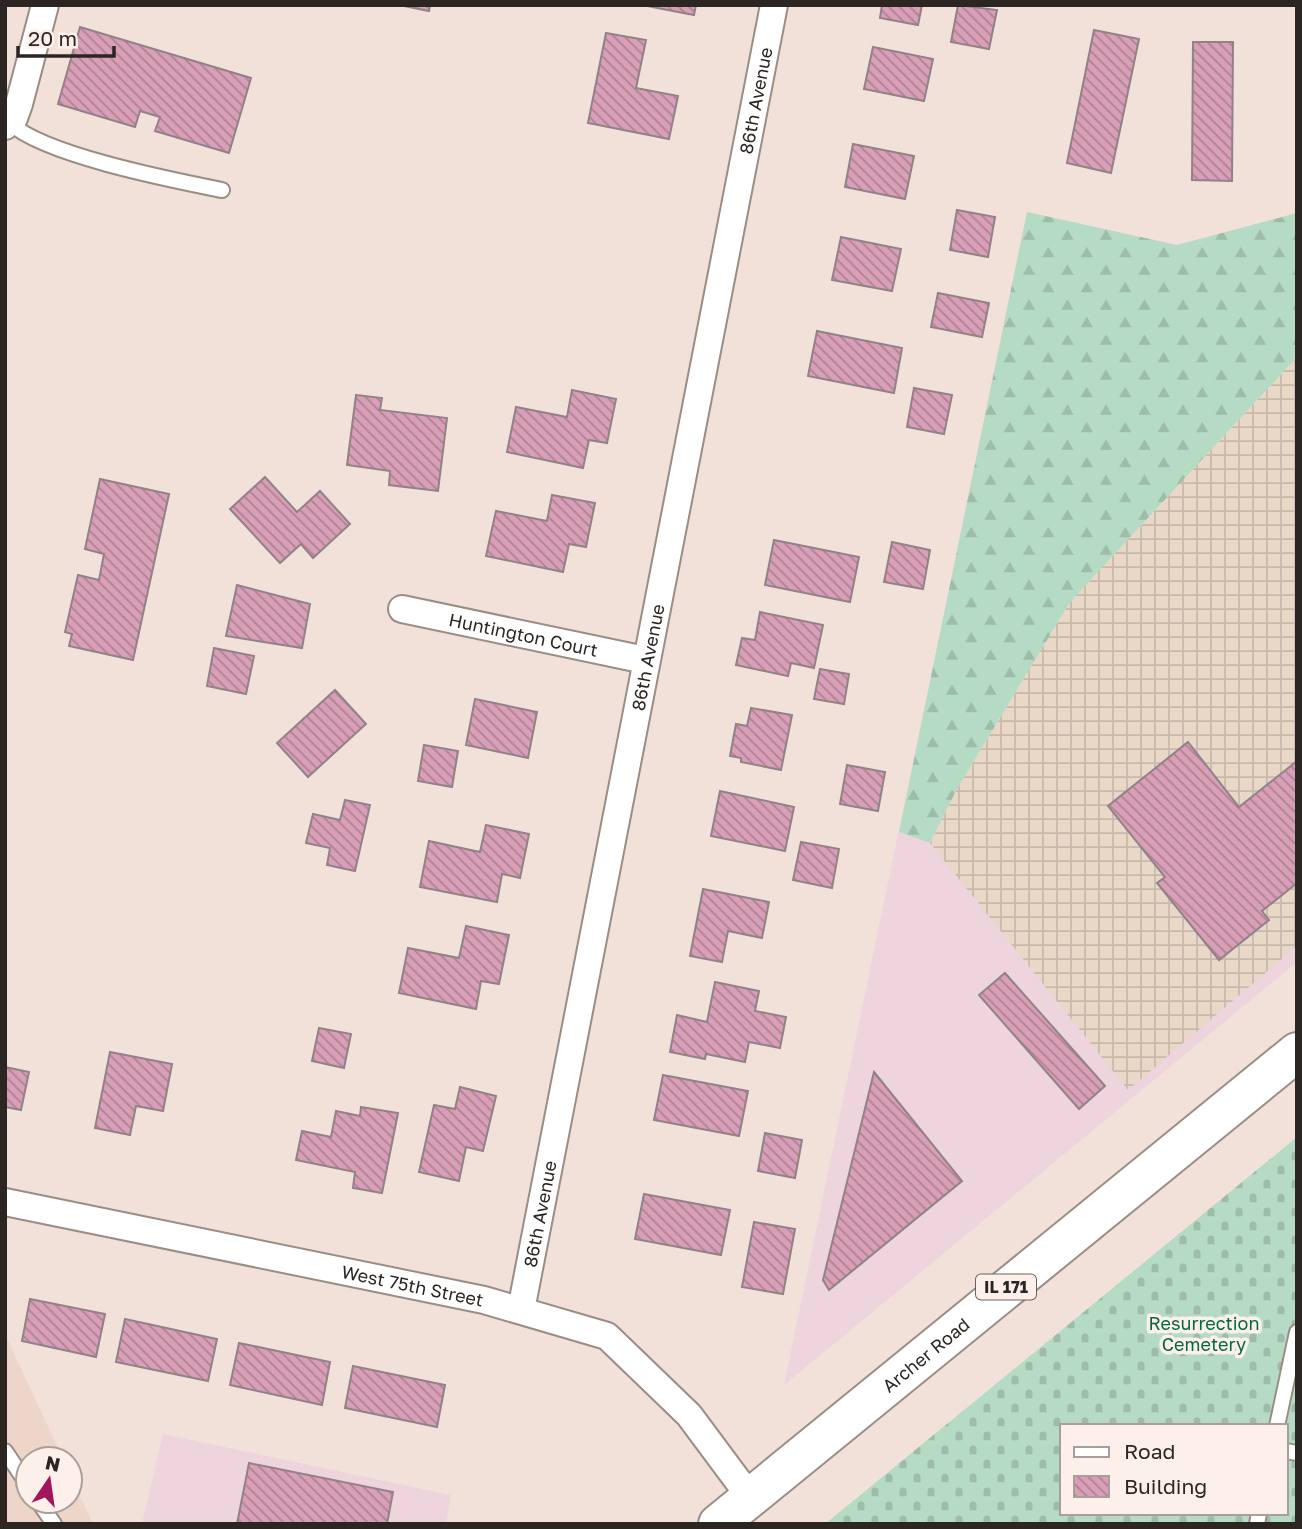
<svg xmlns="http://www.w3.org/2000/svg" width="1302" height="1529" font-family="'Golos Text',sans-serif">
	<defs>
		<pattern id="industrial-grid" width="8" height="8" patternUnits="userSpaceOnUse" patternTransform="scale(1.75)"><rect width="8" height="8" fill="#e9d8c7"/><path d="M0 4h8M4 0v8" fill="none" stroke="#c8b9ab"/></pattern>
		<pattern id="forest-firs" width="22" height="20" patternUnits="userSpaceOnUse" patternTransform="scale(1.75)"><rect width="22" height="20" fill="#b6dbc5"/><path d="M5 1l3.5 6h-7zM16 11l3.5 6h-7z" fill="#9dbca9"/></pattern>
		<pattern id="cemetery-stones" width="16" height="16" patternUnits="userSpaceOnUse" patternTransform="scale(1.75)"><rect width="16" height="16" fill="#b6dbc5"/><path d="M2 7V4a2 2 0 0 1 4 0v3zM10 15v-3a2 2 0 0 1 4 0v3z" fill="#9dbca9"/></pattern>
		<pattern id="building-back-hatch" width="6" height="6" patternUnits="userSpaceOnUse" patternTransform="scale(1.75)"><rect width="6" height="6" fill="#d89fb7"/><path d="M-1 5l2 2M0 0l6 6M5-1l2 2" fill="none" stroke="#af8194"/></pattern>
	</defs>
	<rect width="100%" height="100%" fill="#f2e1d9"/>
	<g fill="#edd4dd">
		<path d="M1027 212 1177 245 1297 213V962L784 1385Z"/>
		<path d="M163 1434 451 1495 446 1524H142Z"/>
	</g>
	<path fill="url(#industrial-grid)" d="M1297 357V946L1128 1090 930 843 957 789 1070 602Z"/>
	<path fill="#edd5c9" d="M5 1334 63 1459H28V1501H70V1475L93 1524H5Z"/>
	<path fill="url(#forest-firs)" d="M1027 212 1177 245 1297 213V357L1070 602 957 789 930 843 899 832Z"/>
	<path fill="url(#cemetery-stones)" fill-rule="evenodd" d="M1297 1137V1524H825ZM1062 1426H1286V1513H1062Z"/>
	<g fill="url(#building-back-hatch)" stroke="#928288" stroke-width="2">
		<path d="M399 5H430L429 11Z"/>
		<path d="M642 5H696L694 15Z"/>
		<path d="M882 5H922L918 25 880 18Z"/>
		<path d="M958 5 997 10 989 49 951 42Z"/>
		<path d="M80 27 251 78 229 153 155 131 160 117 140 111 135 127 58 104Z"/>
		<path d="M1094 30 1139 39 1111 173 1067 163Z"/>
		<path d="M606 33 646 40 636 88 678 96 669 139 588 123Z"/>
		<path d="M1193 42H1233L1232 181 1192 180Z"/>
		<path d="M873 47 933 59 924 101 864 89Z"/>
		<path d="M853 144 914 156 905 199 845 187Z"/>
		<path d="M957 210 995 217 988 257 950 250Z"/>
		<path d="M841 237 901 249 892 291 832 280Z"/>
		<path d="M938 293 989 303 982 337 931 327Z"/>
		<path d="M817 331 902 348 894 393 808 376Z"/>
		<path d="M914 388 952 395 944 434 907 427Z"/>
		<path d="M572 390 616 399 607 443 589 440 583 468 507 452 516 407 567 417Z"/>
		<path d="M356 395 382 398 380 410 447 418 438 491 389 485 390 471 347 465Z"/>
		<path d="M265 477 297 512 320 491 350 524 313 558 301 544 280 563 230 509Z"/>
		<path d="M100 479 169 494 133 660 69 646 72 634 65 632 78 575 99 580 104 554 85 549Z"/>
		<path d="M552 495 595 503 586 547 569 544 563 572 486 556 496 511 547 521Z"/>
		<path d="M774 540 859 557 850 602 765 585Z"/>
		<path d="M892 542 930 550 923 589 884 582Z"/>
		<path d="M237 585 310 604 302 648 226 636Z"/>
		<path d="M760 612 823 625 814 668 791 663 788 676 736 665 742 638 755 640Z"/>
		<path d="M214 648 254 656 246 694 207 686Z"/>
		<path d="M820 669 849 674 844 704 814 699Z"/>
		<path d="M335 690 366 724 308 777 277 743Z"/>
		<path d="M475 699 537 712 528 758 466 745Z"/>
		<path d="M751 708 792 715 781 770 741 762V758L730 756 736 724 747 726Z"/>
		<path d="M1188 742 1239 807 1297 761V883L1262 911 1269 920 1219 960 1157 883 1165 877 1108 806Z"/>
		<path d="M424 745 458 751 452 787 418 781Z"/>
		<path d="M847 765 885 772 878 811 840 804Z"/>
		<path d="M720 791 794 807 785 851 711 836Z"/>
		<path d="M345 800 370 805 355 871 327 865 330 848 306 843 313 814 340 820Z"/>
		<path d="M486 825 529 834 520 878 502 874 497 902 420 887 429 841 480 852Z"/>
		<path d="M801 842 839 849 832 888 793 880Z"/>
		<path d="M703 889 769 902 762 938 728 931 722 962 690 956Z"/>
		<path d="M466 926 509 935 499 984 481 981 476 1009 399 993 408 948 459 958Z"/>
		<path d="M1005 973 1105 1086 1079 1109 979 995Z"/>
		<path d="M715 982 759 991 755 1011 786 1017 780 1048 749 1042 745 1062 706 1054 705 1059 670 1052 677 1015 707 1022Z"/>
		<path d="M319 1028 351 1034 344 1068 312 1061Z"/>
		<path d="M110 1052 172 1064 163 1111 136 1106 130 1135 95 1128Z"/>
		<path d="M5 1067 29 1072 21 1110 5 1107Z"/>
		<path d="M874 1072 962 1181 829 1290 823 1280Z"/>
		<path d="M663 1075 748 1091 739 1136 654 1120Z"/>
		<path d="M460 1087 496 1096 483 1151 466 1147 459 1181 419 1172 434 1105 455 1109Z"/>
		<path d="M361 1107 398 1113 382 1193 353 1188 355 1172 296 1160 302 1131 331 1137 336 1111 360 1116Z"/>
		<path d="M765 1133 802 1140 795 1178 758 1171Z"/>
		<path d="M644 1194 730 1210 721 1255 635 1239Z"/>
		<path d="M754 1222 795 1229 783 1294 742 1287Z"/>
		<path d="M30 1299 105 1314 96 1357 22 1341Z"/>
		<path d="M125 1319 217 1339 208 1381 116 1362Z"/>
		<path d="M239 1343 330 1362 322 1405 230 1385Z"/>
		<path d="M353 1366 445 1385 437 1427 345 1408Z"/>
		<path d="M249 1463 393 1492 387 1524H237Z"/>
	</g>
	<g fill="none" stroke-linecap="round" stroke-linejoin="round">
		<g stroke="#9b8c84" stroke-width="18">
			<g id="lane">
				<path d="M10 123C44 155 172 180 222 190"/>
				<path d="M1277 1426 1297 1332"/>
				<path d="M5 1451 28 1485"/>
				<path d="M1286 1451 1297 1453"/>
				<path d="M38 1501 54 1524"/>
				<path d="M1257 1524 1259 1513"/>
			</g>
		</g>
		<g stroke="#9b8c84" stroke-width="30">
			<g id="street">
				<path d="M5 126 14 118 19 104 45 5"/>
				<path id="s1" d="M402 609 645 660"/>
				<path id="s2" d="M5 1202 484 1300 607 1336 689 1415 750 1497"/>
				<path id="s3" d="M521 1310 774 5"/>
			</g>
		</g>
		<g stroke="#9b8c84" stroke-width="42">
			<g id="primary">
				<path id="s4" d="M718 1524 1297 1052"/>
			</g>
		</g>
		<use href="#lane" stroke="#fff" stroke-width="14"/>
		<use href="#street" stroke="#fff" stroke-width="26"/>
		<use href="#primary" stroke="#fff" stroke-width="38"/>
	</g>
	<g text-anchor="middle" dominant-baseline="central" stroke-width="7" stroke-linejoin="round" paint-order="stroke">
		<rect fill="#fdefe9" stroke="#6b625e" stroke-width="2" x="976" y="1274.5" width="60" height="25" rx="5"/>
		<g font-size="16" font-weight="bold" fill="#2c2623">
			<text x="1006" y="1287">IL 171</text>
		</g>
		<g font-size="18" fill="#2c2623" stroke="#fdefe9">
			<text stroke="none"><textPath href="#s3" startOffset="1232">86th Avenue</textPath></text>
			<text stroke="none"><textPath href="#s1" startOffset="124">Huntington Court</textPath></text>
			<text stroke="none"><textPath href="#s3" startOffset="665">86th Avenue</textPath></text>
			<text stroke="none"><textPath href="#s3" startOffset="98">86th Avenue</textPath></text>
			<text stroke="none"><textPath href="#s2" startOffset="416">West 75th Street</textPath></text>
			<text stroke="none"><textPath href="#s4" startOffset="268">Archer Road</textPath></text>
		</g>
		<g font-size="18" fill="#016941" stroke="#fdefe9">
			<text x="1204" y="1323">Resurrection<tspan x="1204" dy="21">Cemetery</tspan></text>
		</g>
	</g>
	<rect width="1302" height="1529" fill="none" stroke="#2c2623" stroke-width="14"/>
	<rect x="1060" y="1424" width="228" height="91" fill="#fdefe9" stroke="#a99f9a" stroke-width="2"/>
	<rect x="1074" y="1447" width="35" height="10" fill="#ffffff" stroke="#a99f9a" stroke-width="2"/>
	<text x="1124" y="1459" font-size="21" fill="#2c2623">Road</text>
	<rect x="1074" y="1476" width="35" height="21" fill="url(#building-back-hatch)" stroke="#a99f9a" stroke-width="2"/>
	<text x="1124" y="1494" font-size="21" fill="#2c2623">Building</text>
	<g transform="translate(49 1480) rotate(13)"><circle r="33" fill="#fdefe9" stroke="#a99f9a" stroke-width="2"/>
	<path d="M0-5L12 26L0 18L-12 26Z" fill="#a2165d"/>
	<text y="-10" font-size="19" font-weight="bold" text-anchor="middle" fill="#2c2623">N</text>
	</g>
	<path d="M18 46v10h96v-10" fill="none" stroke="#2c2623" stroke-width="3.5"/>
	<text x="28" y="46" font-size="21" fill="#2c2623" stroke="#fdefe9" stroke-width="5" paint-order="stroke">20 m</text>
</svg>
